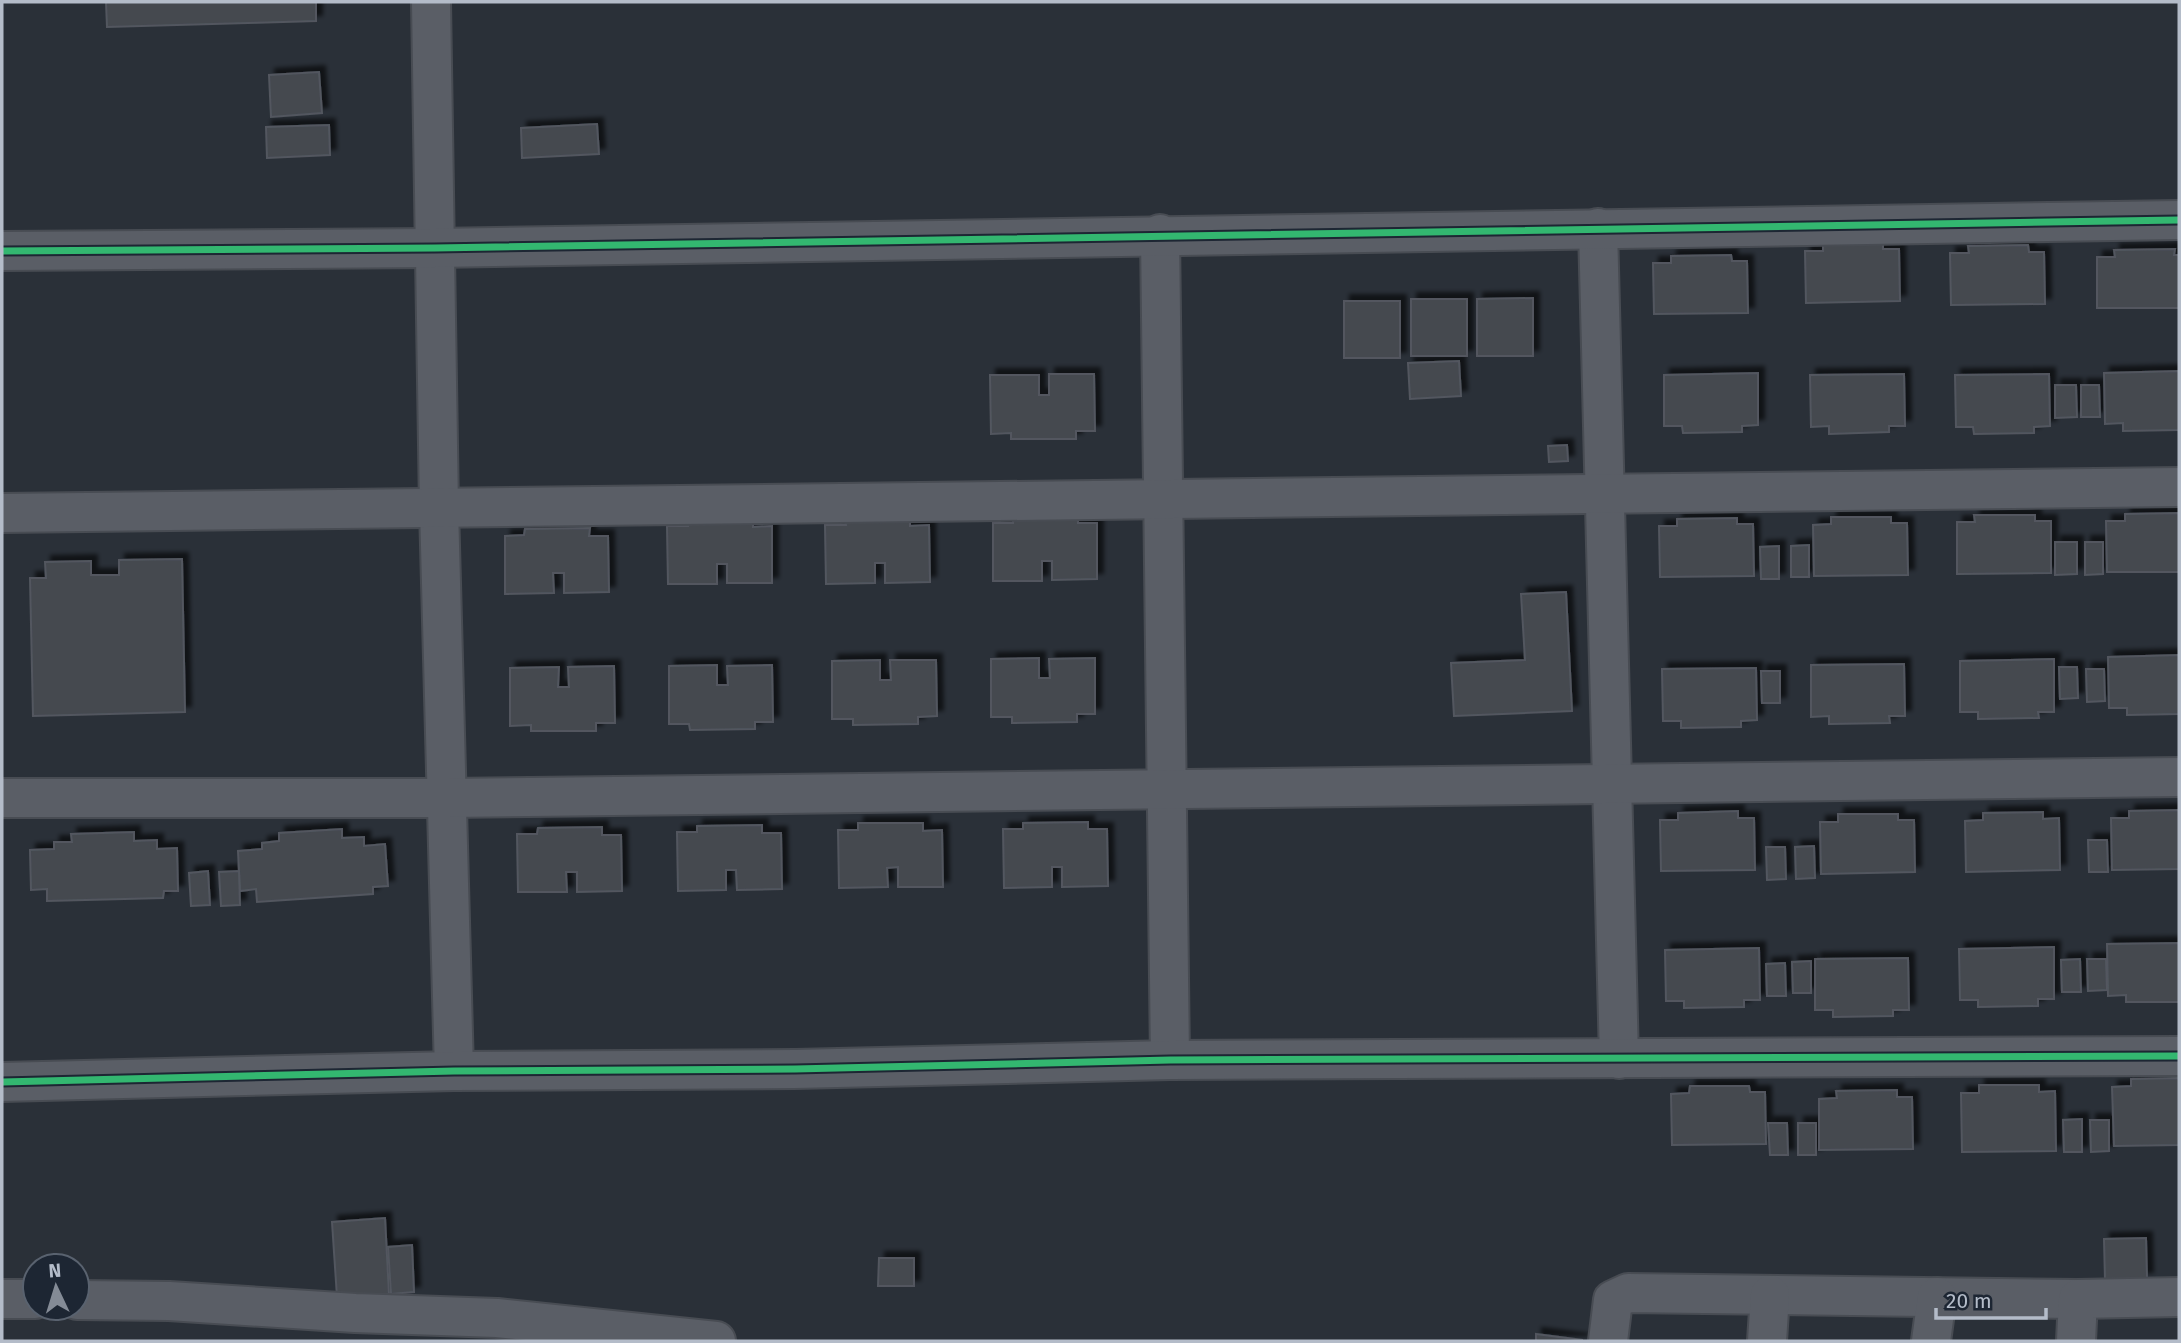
<svg xmlns="http://www.w3.org/2000/svg" width="2181" height="1343" font-family="'Fira Sans',sans-serif">
	<defs>
		<filter id="shadow"><feDropShadow dx="6" dy="-6" stdDeviation="2" flood-color="#0009"/></filter>
	</defs>
	<rect width="100%" height="100%" fill="#2a3038"/>
	<g fill="#444950" stroke="#52575f" stroke-width="2" filter="url(#shadow)">
		<path d="M106 2H316V21L107 27Z"/>
		<path d="M319 72 322 113 271 117 269 75Z"/>
		<path d="M597 124 599 154 522 158 521 128Z"/>
		<path d="M329 125 330 155 267 158 266 127Z"/>
		<path d="M1823 243H1883V249H1899L1900 301 1806 303 1805 251H1823Z"/>
		<path d="M2028 245 2029 252H2044L2045 304 1951 305 1950 253H1969L1968 246Z"/>
		<path d="M2175 249 2174 255H2179V308H2097V257H2115L2114 250Z"/>
		<path d="M1731 255 1732 261H1747L1748 313 1654 314 1653 263H1671V256Z"/>
		<path d="M1533 298V356H1477V299Z"/>
		<rect x="1411" y="299" width="56" height="57"/>
		<rect x="1344" y="301" width="56" height="57"/>
		<path d="M1459 361 1461 396 1410 399 1408 363Z"/>
		<path d="M2179 371V430L2123 431V423L2105 424 2104 373Z"/>
		<path d="M1758 373V425L1742 426V432L1683 433 1682 426H1664V375Z"/>
		<path d="M1049 374H1094L1095 431H1076V439H1011V433L991 434 990 375H1039V395H1049Z"/>
		<path d="M1904 374 1905 426H1889V432L1829 434V426L1811 427 1810 375Z"/>
		<path d="M2049 374 2050 426 2034 427V433L1974 434 1973 427H1956L1955 375Z"/>
		<path d="M2055 385H2076L2077 417 2055 418Z"/>
		<path d="M2081 385H2099L2100 417H2081Z"/>
		<path d="M1567 445 1568 461 1549 462 1548 446Z"/>
		<path d="M2179 513V572H2107L2106 521H2125V514Z"/>
		<path d="M1078 515V523H1097V579L1052 580V561H1042V581H993V523H1013V516Z"/>
		<path d="M1974 515H2035V521H2051V573L1957 574V522H1975Z"/>
		<path d="M1831 517H1891V523H1907L1908 575 1814 576 1813 525 1831 524Z"/>
		<path d="M910 518V526L929 525 930 582 885 583V563H875V583L826 584 825 525H846L845 519Z"/>
		<path d="M1737 518V524H1753L1754 576 1660 577 1659 526H1677V519Z"/>
		<path d="M753 519V527L772 526V583H727V564H717V584H668L667 526H688V520Z"/>
		<path d="M590 528 589 536H608L609 592 564 593V573H553L554 593 505 594V536L524 535 525 529Z"/>
		<path d="M2055 542H2077V574L2055 575Z"/>
		<path d="M2085 542H2103V574L2085 575Z"/>
		<path d="M1809 545V577H1791V546Z"/>
		<path d="M1779 546V579H1761L1760 547Z"/>
		<path d="M182 559 185 712 33 716 30 578H46L45 562 91 561V575H119V560Z"/>
		<path d="M1566 592 1572 711 1454 716 1451 663 1525 660 1521 594Z"/>
		<path d="M2179 655V714L2127 715V708H2109L2108 657Z"/>
		<path d="M1039 658V678H1050L1049 659 1095 658V714H1077V722L1012 723V717H991V659Z"/>
		<path d="M2054 659V712H2038L2039 718 1978 719V712H1960V661Z"/>
		<path d="M880 660V680H891L890 660H936L937 716 918 717V724L853 725V719H832V661Z"/>
		<path d="M1904 664 1905 716H1889L1890 723 1829 724V716L1811 717V665Z"/>
		<path d="M717 665V685H728L727 666 772 665 773 722H755V729L690 730 689 724H669V666Z"/>
		<path d="M614 666 615 723H596V731H531V725L510 726V668L559 667 558 687H569L568 667Z"/>
		<path d="M2059 667H2077L2078 698 2060 699Z"/>
		<path d="M1756 668 1757 720 1741 721V727L1681 728V721H1663L1662 669Z"/>
		<path d="M2086 669H2104L2105 701 2087 702Z"/>
		<path d="M1761 671H1780V703H1762Z"/>
		<path d="M2179 810V869L2112 870 2111 818H2129V811Z"/>
		<path d="M1738 811V818H1754L1755 870 1661 871 1660 820H1678V813Z"/>
		<path d="M2043 812V819L2059 818 2060 870 1966 872 1965 821 1983 820V813Z"/>
		<path d="M1838 814H1898V820H1914L1915 872 1821 874 1820 822H1838Z"/>
		<path d="M1088 822V829H1107L1108 886 1062 887V867H1052V887L1004 888 1003 829H1023V823Z"/>
		<path d="M858 823H923V831L942 830 943 887H898V867L887 868 888 887 839 888 838 830H858Z"/>
		<path d="M762 825V833H781L782 889 737 890 736 870H726V890L678 891 677 832H697V826Z"/>
		<path d="M602 827V835H621L622 891 577 892V872H566L567 892H518L517 834H537L538 828Z"/>
		<path d="M342 829V838L364 837V846L385 844 388 886 373 887V894L257 902 256 889 240 891 238 851 262 849V843L279 841V833Z"/>
		<path d="M134 832V841L157 840V849L177 848 178 891H164L163 898 47 901V889L31 890 30 850 54 849V842H72L71 834Z"/>
		<path d="M2088 840H2107L2108 872H2089Z"/>
		<path d="M1814 846 1815 878 1796 879 1795 847Z"/>
		<path d="M1766 847H1785L1786 879 1767 880Z"/>
		<path d="M208 871 210 905 191 906 189 873Z"/>
		<path d="M239 871 240 905 221 906 219 872Z"/>
		<path d="M2179 943V1002H2126V995L2108 996 2107 944Z"/>
		<path d="M2054 947V999H2038V1006L1978 1007V1000H1960L1959 949Z"/>
		<path d="M1759 948 1760 1000H1744V1007L1684 1008V1001H1666L1665 950Z"/>
		<path d="M1908 958 1909 1010H1893V1016L1833 1017V1010H1815V959Z"/>
		<path d="M2080 959 2081 992H2062L2061 960Z"/>
		<path d="M2087 959H2106L2107 990 2088 991Z"/>
		<path d="M1811 961V993H1793L1792 962Z"/>
		<path d="M1785 963 1786 996H1767L1766 964Z"/>
		<path d="M2179 1078V1145L2114 1146 2112 1087 2131 1086V1079Z"/>
		<path d="M1979 1085H2039V1092L2055 1091 2056 1151 1962 1152 1961 1093H1979Z"/>
		<path d="M1690 1086H1749L1750 1092H1765L1766 1144 1672 1145 1671 1094 1689 1093Z"/>
		<path d="M1897 1090V1097H1912L1913 1149 1819 1150V1099L1837 1098 1836 1091Z"/>
		<path d="M2082 1119V1152H2064L2063 1120Z"/>
		<path d="M2090 1120H2109V1151L2091 1152Z"/>
		<path d="M1768 1123H1787L1788 1155H1770Z"/>
		<rect x="1798" y="1123" width="18" height="32"/>
		<path d="M385 1218 389 1294 337 1297 332 1222Z"/>
		<path d="M2146 1238 2147 1278 2105 1280 2104 1239Z"/>
		<path d="M412 1245 414 1292 391 1294 388 1247Z"/>
		<path d="M879 1258H914V1286H878Z"/>
		<path d="M1536 1334 1582 1340V1341H1536Z"/>
	</g>
	<g fill="none" stroke-linecap="round" stroke-linejoin="round">
		<g stroke="#484c53" stroke-width="42">
			<g id="minor">
				<path d="M431 2 439 508 454 1071"/>
				<path d="M1598 228 1619 1059"/>
				<path d="M1160 234 1170 1060"/>
				<path d="M2 251 435 248 2179 220"/>
				<path d="M2 513 2179 487"/>
				<path d="M2 798H447L2179 777"/>
				<path d="M2 1082 454 1071 795 1069 1170 1060 2179 1056"/>
				<path d="M2 1299H35"/>
				<path d="M77 1300 169 1301 355 1313 497 1318 716 1341"/>
				<path d="M1608 1341 1613 1300 1628 1293 2078 1299"/>
				<path d="M1767 1341 1770 1295"/>
				<path d="M1931 1341 1937 1297"/>
				<path d="M2076 1341 2078 1299 2179 1297"/>
			</g>
		</g>
		<use href="#minor" stroke="#5a5e66" stroke-width="38"/>
		<g stroke="#1d2633" stroke-width="11">
			<g id="cycleway">
				<path d="M2 251 435 248 2179 220"/>
				<path d="M2 1082 454 1071 795 1069 1170 1060 2179 1056"/>
			</g>
		</g>
		<use href="#cycleway" stroke="#33b770" stroke-width="7"/>
	</g>
	<rect width="2181" height="1343" fill="none" stroke="#b4bcc9" stroke-width="7"/>
	<g transform="translate(56 1287) rotate(356)"><circle r="33" fill="#1d2633" stroke="#59626f" stroke-width="2"/>
	<path d="M0-5L12 26L0 18L-12 26Z" fill="#848b96"/>
	<text y="-10" font-size="19" font-weight="bold" text-anchor="middle" fill="#b4bcc9">N</text>
	</g>
	<path d="M1936 1308v10h110v-10" fill="none" stroke="#b4bcc9" stroke-width="3.5"/>
	<text x="1946" y="1308" font-size="21" fill="#b4bcc9" stroke="#1d2633" stroke-width="5" paint-order="stroke">20 m</text>
</svg>
